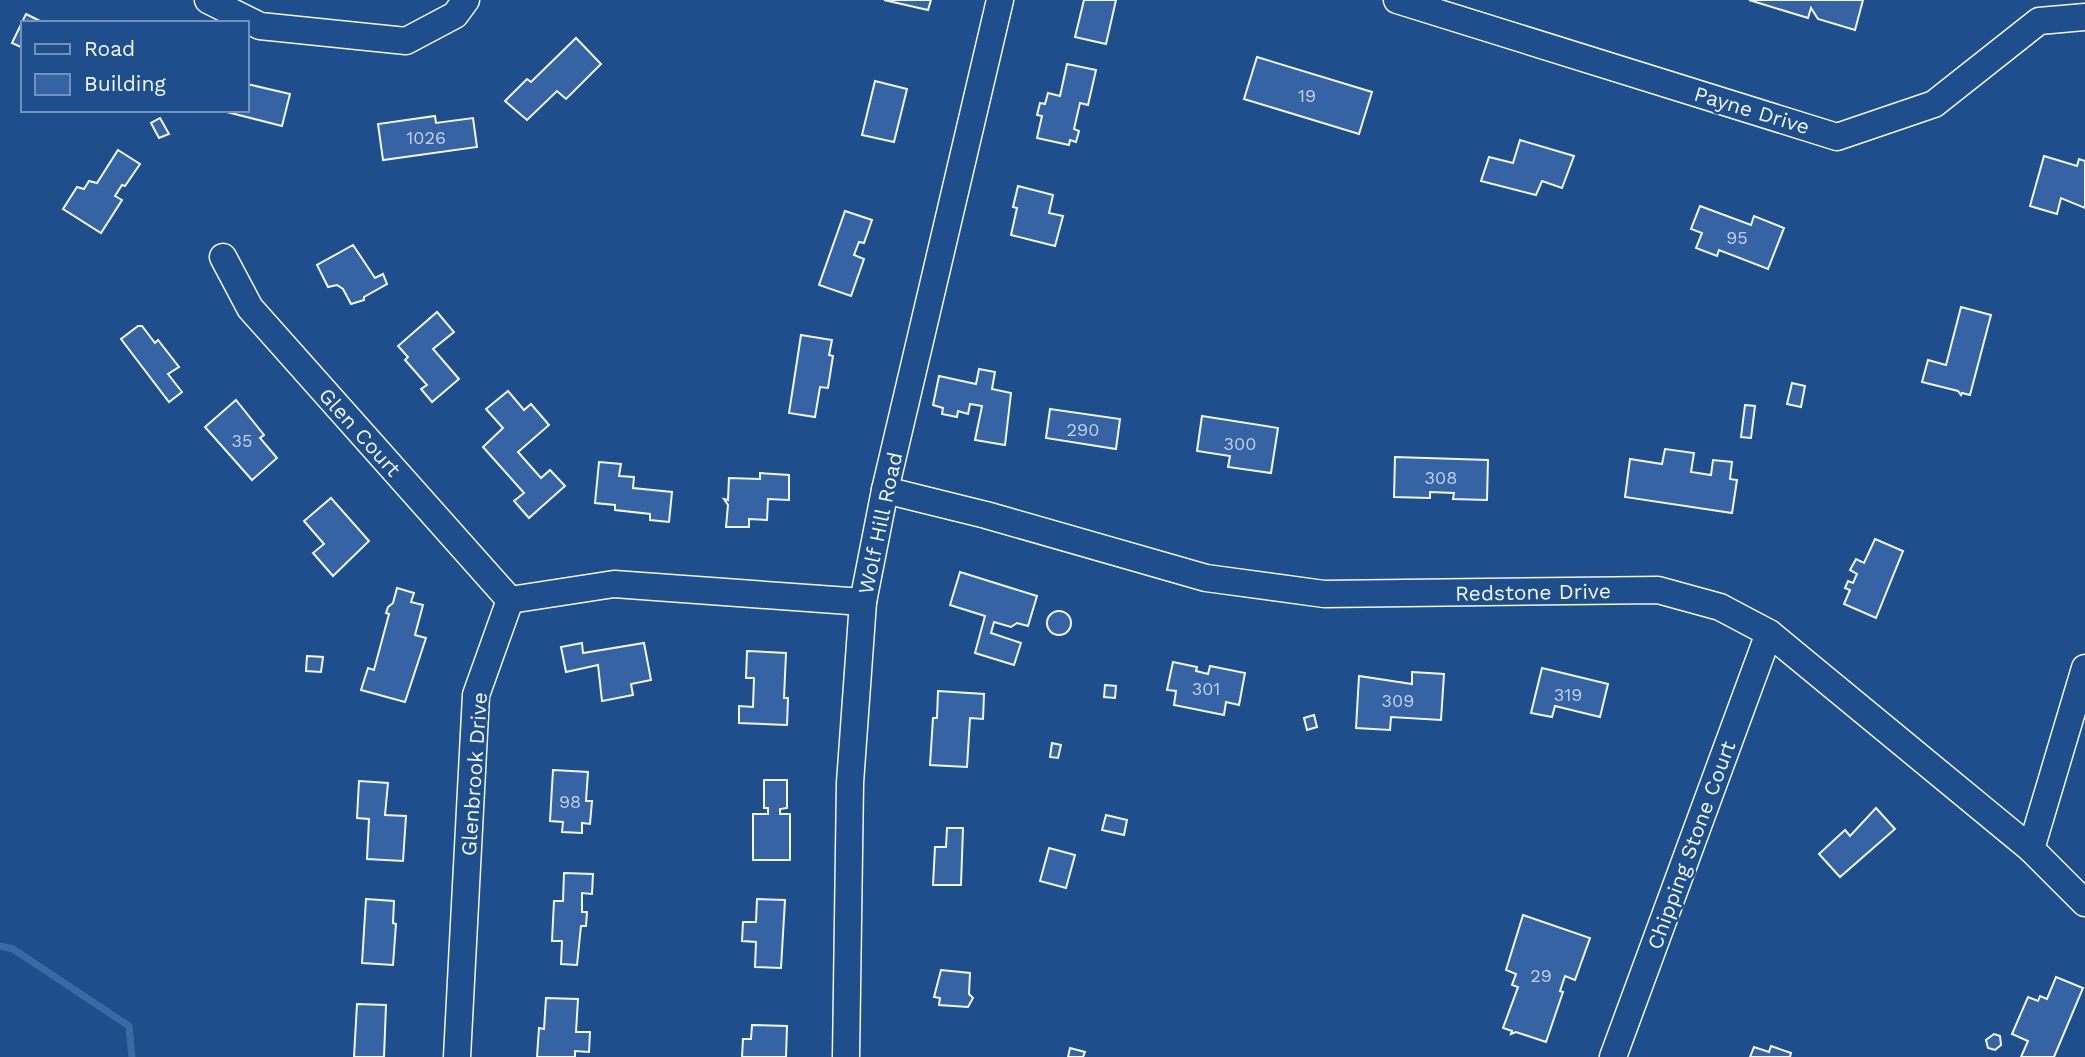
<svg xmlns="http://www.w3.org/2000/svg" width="2085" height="1057" font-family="'Work Sans',sans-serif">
	<rect width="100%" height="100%" fill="#1f4e8c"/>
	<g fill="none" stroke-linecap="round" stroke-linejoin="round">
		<path stroke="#3b69a3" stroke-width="7" d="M0 946 13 949 129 1026 132 1057"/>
	</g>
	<g fill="#3563a3" stroke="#f2f6ff" stroke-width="2">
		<path d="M884 0H931L928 10Z"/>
		<path d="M1084 0H1116L1106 44 1075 37Z"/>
		<path d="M1749 0H1863L1855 30 1818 19 1811 8 1808 18Z"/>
		<path d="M26 14 44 23H23V48L12 43Z"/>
		<path d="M576 38 601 64 566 99 557 91 527 120 505 101 527 79 531 82Z"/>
		<path d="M1257 57 1372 92 1359 134 1244 99Z"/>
		<path d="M1067 64 1096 70 1088 105 1080 103 1074 129 1079 131 1076 142 1070 140 1069 145 1037 138 1042 116 1037 115 1040 103 1045 104 1048 93 1060 96Z"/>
		<path d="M875 81 907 89 894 142 862 135Z"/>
		<path d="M247 84 290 94 282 126 219 110H247Z"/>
		<path d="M435 116 436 123 473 118 477 147 383 160 378 124Z"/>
		<path d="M160 118 169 134 159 138 151 123Z"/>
		<path d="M1520 140 1574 156 1562 188 1542 181 1536 195 1481 181 1489 157 1513 163Z"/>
		<path d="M118 150 140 164 125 186 122 185 115 196 122 200 101 233 63 209 77 187 84 189 89 181 97 183Z"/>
		<path d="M2044 156 2077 166 2079 159 2085 161V208L2061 198 2057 214 2030 206Z"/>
		<path d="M1018 186 1053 195 1049 213 1063 216 1055 246 1011 235 1017 208 1013 207Z"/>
		<path d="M1700 206 1751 225 1754 216 1784 228 1768 269 1719 250 1717 256 1696 248 1702 233 1691 229Z"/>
		<path d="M845 211 872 220 864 243 859 242 854 255 864 259 851 296 819 285Z"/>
		<path d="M353 245 375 278 383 274 387 284 364 297V300L351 304 343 289 337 285 328 287 317 265Z"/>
		<path d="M1961 307 1991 315 1970 395 1962 393 1961 395 1958 391 1922 382 1928 360 1946 365Z"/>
		<path d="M437 312 454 332 433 349 459 379 432 402 421 389 427 385 405 360 408 357 398 346Z"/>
		<path d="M138 326H142L155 343 158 340 179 367 168 374 182 392 169 402 121 339Z"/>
		<path d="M801 335 832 340 829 355 833 356 828 388 820 387 815 417 789 413Z"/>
		<path d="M979 369 995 372 992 389 1011 393 1005 445 975 440 982 406 970 404 968 414 958 411 957 417 942 414 943 408 933 405 939 376 976 384Z"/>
		<path d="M1792 383 1805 386 1801 407 1787 404Z"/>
		<path d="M508 391 524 410 531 404 549 425 518 452 541 478 550 470 565 486 529 518 514 501 524 493 483 447 503 428 486 409Z"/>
		<path d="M236 400 264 435 260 438 277 458 252 480 205 427Z"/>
		<path d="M1745 405 1755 406 1751 438 1741 437Z"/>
		<path d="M1050 409 1120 419 1116 449 1046 438Z"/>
		<path d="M1202 416 1278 428 1271 473 1228 467 1230 456 1197 451Z"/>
		<path d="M1665 449 1694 453 1691 472 1711 475 1713 460 1732 462 1730 479 1737 480 1732 513 1625 497 1630 459 1662 464Z"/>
		<path d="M1395 457 1488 460 1487 500 1453 499 1454 493 1430 492V498L1394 497Z"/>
		<path d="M599 462 621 464 619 476 634 477 633 488 672 492 669 522 650 520V514L615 510V505L595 503Z"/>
		<path d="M760 473 789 475V500L768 499 767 520 749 519V527H726L728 505 724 499 728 500 729 478 760 479Z"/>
		<path d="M331 498 369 541 333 576 313 553 324 544 304 521Z"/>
		<path d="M1875 539 1903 551 1876 618 1844 604 1850 590 1845 588 1848 581 1853 583 1857 574 1850 570 1856 559 1864 563Z"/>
		<path d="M960 572 1037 596 1028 626 1017 623 1011 627 994 622 991 633 1021 643 1014 665 975 653 985 616 950 605Z"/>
		<path d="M397 588 414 593 411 602 423 605 415 635 426 638 405 702 361 690 368 668 374 670 389 614 386 613 388 607 393 603Z"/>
		<circle cx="1059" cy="623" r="12"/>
		<path d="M582 643 583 653 644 643 651 680 631 684 633 695 602 701 598 665 566 672 561 647Z"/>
		<path d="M747 651 786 653 784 698H788L787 725 739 723V706L753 707 754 678H746Z"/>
		<path d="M307 656 323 657 321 672 306 671Z"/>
		<path d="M1173 662 1197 667 1196 671 1208 674 1210 666 1245 673 1239 705 1226 702 1224 715 1174 705 1176 691 1167 690Z"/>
		<path d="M1542 668 1608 684 1600 717 1555 706 1552 717 1531 713Z"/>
		<path d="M1412 672 1444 674 1441 720 1391 717 1390 730 1356 728 1359 676 1412 684Z"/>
		<path d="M1105 685 1116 686 1115 698 1104 697Z"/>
		<path d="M938 691 984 694 983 719 970 718 967 767 930 765 933 718H937Z"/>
		<path d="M1314 715 1317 727 1307 730 1304 718Z"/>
		<path d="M1052 743 1061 745 1058 758 1050 757Z"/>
		<path d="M553 770 588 772 586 801H592L590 824 582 823V833L562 832 563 822 550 821Z"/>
		<path d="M764 780H787V808L780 809V814H790V860H753V814H768V808H764Z"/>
		<path d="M359 781 388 783 385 815 406 816 403 861 367 859 369 819 357 818Z"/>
		<path d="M1876 808 1895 829 1840 877 1819 854 1845 830 1850 836Z"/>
		<path d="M1106 815 1127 820 1124 835 1102 830Z"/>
		<path d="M947 828H963L961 885H933L935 847H946Z"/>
		<path d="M1049 848 1075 855 1066 888 1040 881Z"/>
		<path d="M564 873 593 874 592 894 582 893V912H587L586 926H581L577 965 561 964 562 941H552L554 901H563Z"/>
		<path d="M366 899 394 901 393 923 396 924 393 965 362 963Z"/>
		<path d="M757 899 785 900 781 968 755 967 756 942 742 941 743 922H756Z"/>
		<path d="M1523 915 1590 938 1575 980 1565 976 1560 991 1563 992 1546 1042 1516 1032 1511 1034 1512 1031 1503 1028 1518 987 1512 985 1516 974 1506 970Z"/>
		<path d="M941 970 970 973 969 994 973 998 968 1007 939 1005 940 998 934 997Z"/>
		<path d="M2056 977 2083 988 2054 1057H2021L2028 1041 2012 1034 2028 997 2038 1001 2040 996 2047 999Z"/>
		<path d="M546 998 578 999 576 1032H590L589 1052 575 1051V1057H537L539 1028 544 1029Z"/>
		<path d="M357 1004 386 1005 384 1057H354Z"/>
		<path d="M752 1025 787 1026 786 1057H742L743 1039H751Z"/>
		<path d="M1994 1034 2000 1036 2001 1045 1995 1050 1988 1048 1986 1040Z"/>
		<path d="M1771 1046 1791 1053 1790 1057H1750L1754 1047 1769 1052Z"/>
		<path d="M1070 1048 1085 1052 1083 1057H1068Z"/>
	</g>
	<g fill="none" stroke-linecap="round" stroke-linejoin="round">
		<g stroke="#f2f6ff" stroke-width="29">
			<g id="minor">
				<path d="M208 0 260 26 406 41 455 15 466 0"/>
				<path d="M1397 0 1837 137 1934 104 2039 21 2085 17"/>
				<path d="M223 257 250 308 510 600"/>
				<path d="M885 490 986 515 1206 578 1324 594 1658 590 1720 607 1769 633 2031 849 2085 903"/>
				<path d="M510 600 614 584 863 602"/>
				<path d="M2031 849 2085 668"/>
				<path d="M457 1057 476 695 510 600"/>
				<path d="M846 1057 850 783 863 602 885 490 1000 0"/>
				<path d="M1613 1057 1769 633"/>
			</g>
		</g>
		<use href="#minor" stroke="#1f4e8c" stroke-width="26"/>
	</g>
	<g text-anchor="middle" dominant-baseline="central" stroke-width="5" stroke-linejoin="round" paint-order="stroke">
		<g font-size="18" fill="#c3d1e8">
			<text x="1307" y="95">19</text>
			<text x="426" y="137">1026</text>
			<text x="1737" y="237">95</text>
			<text x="1083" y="429">290</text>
			<text x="242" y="440">35</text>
			<text x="1240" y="443">300</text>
			<text x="1441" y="477">308</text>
			<text x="1206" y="688">301</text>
			<text x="1568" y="694">319</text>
			<text x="1398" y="700">309</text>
			<text x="570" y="801">98</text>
			<text x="1541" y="975">29</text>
		</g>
		<g font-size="21" fill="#f2f6ff" stroke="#1f4e8c">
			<text transform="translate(1752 110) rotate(17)">Payne Drive</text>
			<text transform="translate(360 432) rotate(48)">Glen Court</text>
			<text transform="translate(880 523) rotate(-78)">Wolf Hill Road</text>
			<text transform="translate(1533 592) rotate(-1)">Redstone Drive</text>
			<text transform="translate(474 774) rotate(-86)">Glenbrook Drive</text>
			<text transform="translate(1691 845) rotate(-70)">Chipping Stone Court</text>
		</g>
	</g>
	<rect x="21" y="21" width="228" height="91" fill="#1f4e8c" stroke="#7391ba" stroke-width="2"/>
	<rect x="35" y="44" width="35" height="10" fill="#1f4e8c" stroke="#7391ba" stroke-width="2"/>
	<text x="84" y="56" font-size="21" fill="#f2f6ff">Road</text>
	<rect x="35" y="74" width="35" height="21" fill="#3563a3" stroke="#7391ba" stroke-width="2"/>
	<text x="84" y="91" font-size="21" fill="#f2f6ff">Building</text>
</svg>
